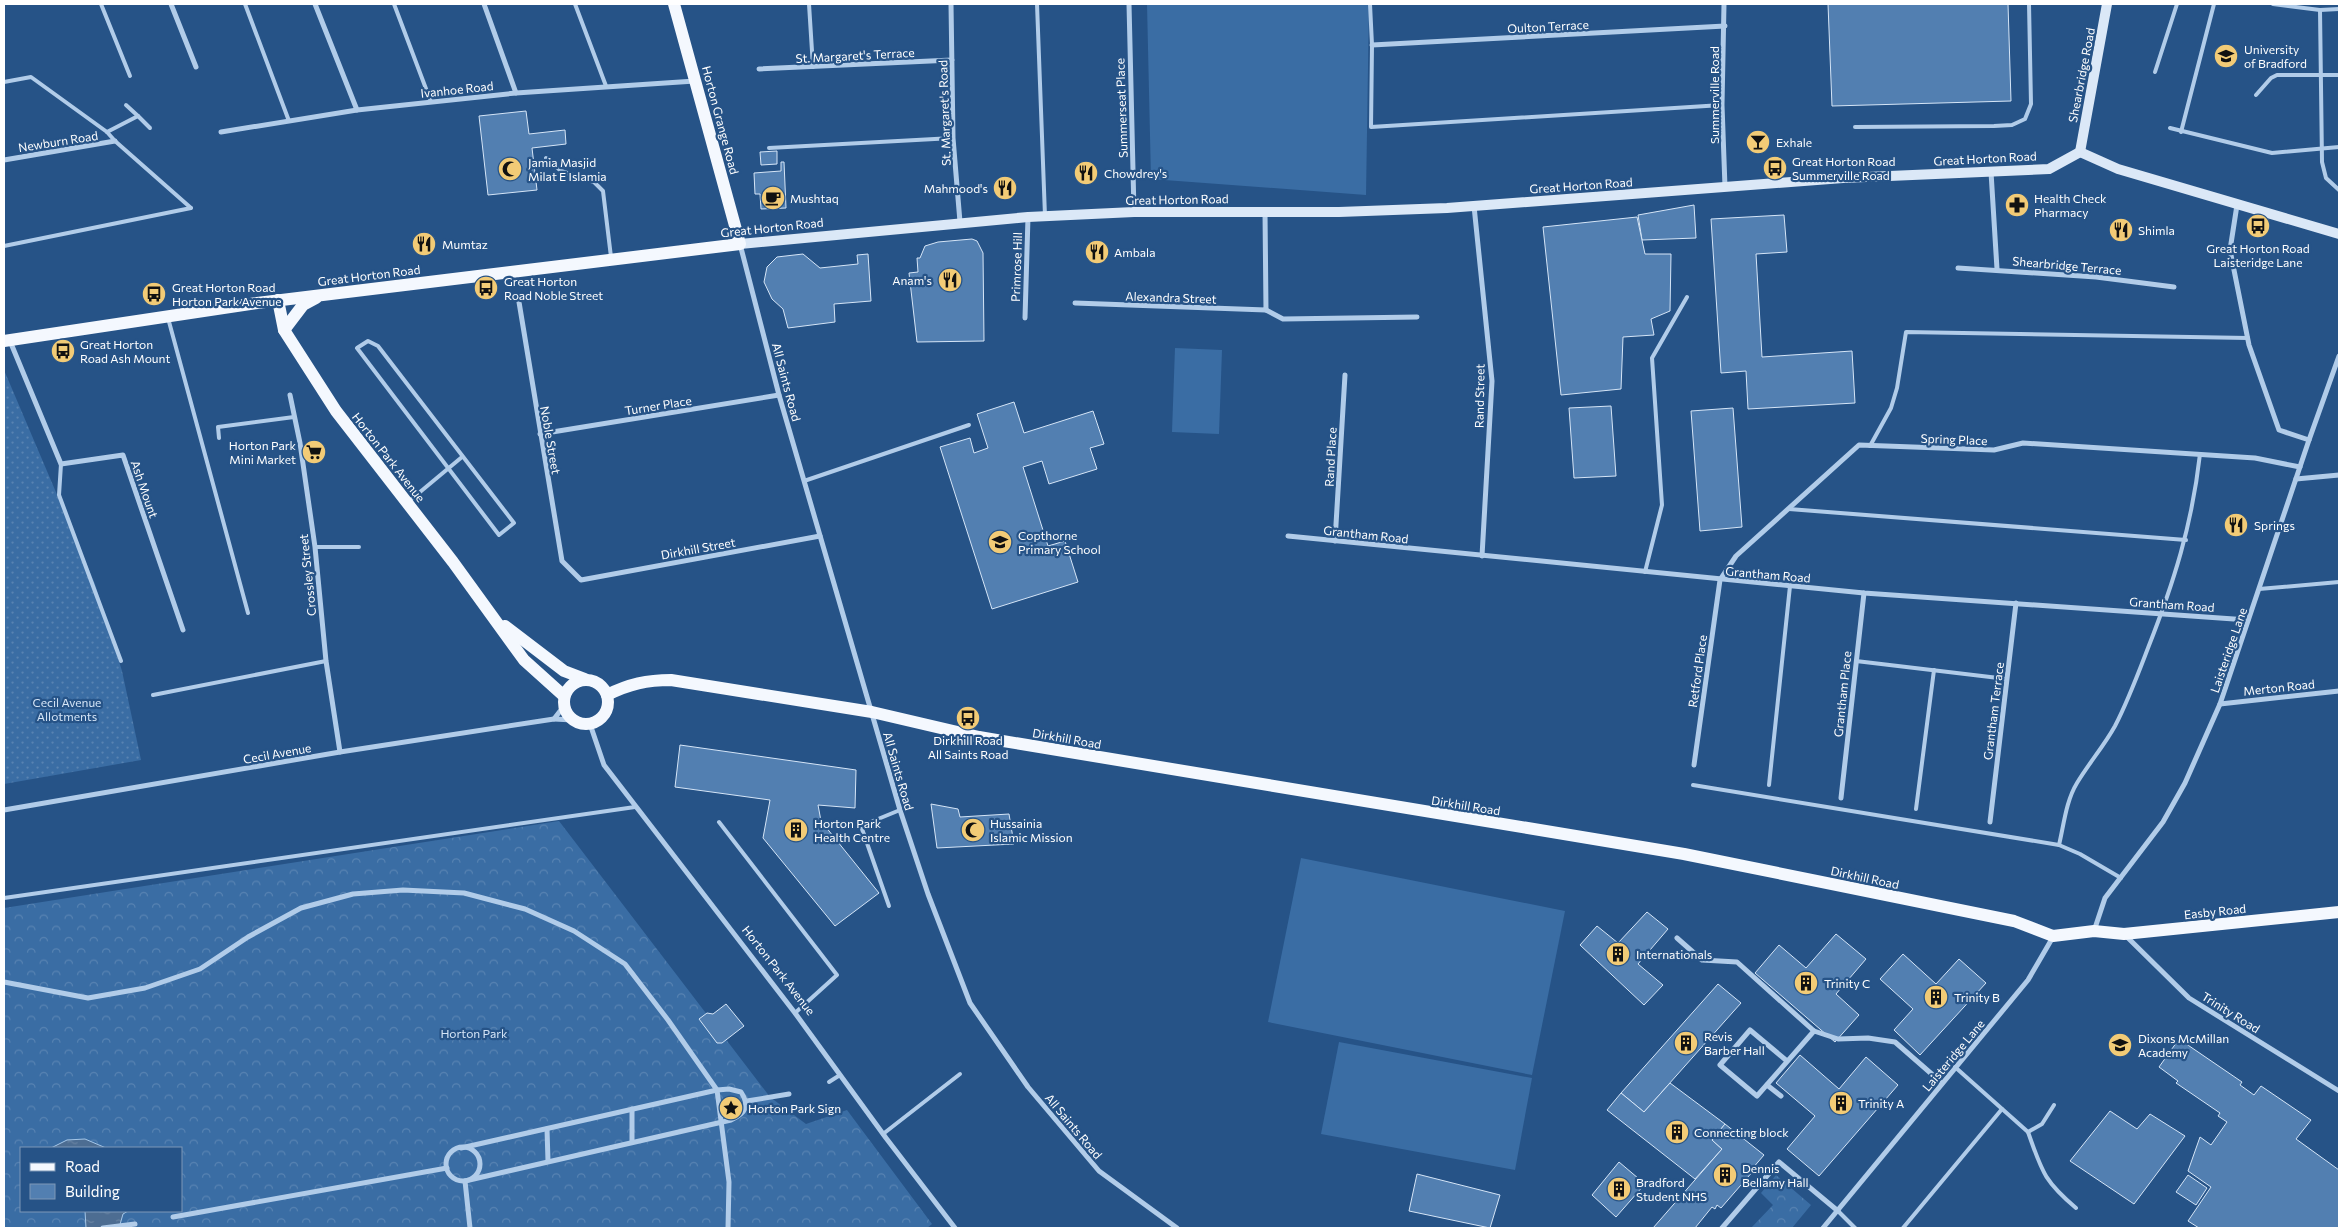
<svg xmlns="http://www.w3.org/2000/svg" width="2343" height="1232" font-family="Commissioner,sans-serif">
	<defs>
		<pattern id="forest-crowns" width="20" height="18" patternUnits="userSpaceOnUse" patternTransform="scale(1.25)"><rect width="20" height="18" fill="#3a6da4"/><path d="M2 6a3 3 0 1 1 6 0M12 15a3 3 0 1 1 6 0" fill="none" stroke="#5883b2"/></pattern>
		<pattern id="garden-dots" width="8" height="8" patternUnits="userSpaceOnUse" patternTransform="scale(1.25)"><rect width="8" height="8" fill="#3a6da4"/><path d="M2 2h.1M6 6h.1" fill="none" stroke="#5883b2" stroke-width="1.8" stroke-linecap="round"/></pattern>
		<pattern id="water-ripples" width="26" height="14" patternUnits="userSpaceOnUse" patternTransform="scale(1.25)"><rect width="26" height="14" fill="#4d6d92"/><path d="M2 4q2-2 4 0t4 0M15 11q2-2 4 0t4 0" fill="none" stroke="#6883a2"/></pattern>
	</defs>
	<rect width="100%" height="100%" fill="#265387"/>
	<g fill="#3a6da4">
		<path d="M1147 4H1369L1366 195 1151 179Z"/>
		<path d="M1175 348 1222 350 1219 434 1172 432Z"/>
		<path d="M1301 858 1565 911 1532 1075 1268 1022Z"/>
		<path d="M1339 1042 1532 1078 1515 1170 1321 1134Z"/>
	</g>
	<g fill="url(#forest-crowns)" fill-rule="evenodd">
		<path d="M559 821 770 1097 806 1124 847 1110 932 1224 927 1228H4V908ZM21 1148H181V1211H21Z"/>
		<path d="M1776 1175 1811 1205 1792 1228H1751L1773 1205 1761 1193Z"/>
	</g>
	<path fill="url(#garden-dots)" d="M4 370 95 584 122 671 141 760 4 784Z"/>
	<g fill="url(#water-ripples)" stroke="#a5c7e9">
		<path d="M85 1139 106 1148H51L67 1140Z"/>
		<path d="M85 1211H128L123 1214 119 1228H86Z"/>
	</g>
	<g fill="#527fb1" stroke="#d5e5f7">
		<path d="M1828 4H2008L2011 101 1832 106Z"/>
		<path d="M526 111 529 134 565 130 566 144 532 148 537 190 488 195 479 116Z"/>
		<path d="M777 151V164L761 165 760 152Z"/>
		<path d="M781 162H784L786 208 761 209 760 194H755L754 173 781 171Z"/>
		<path d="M1694 205 1696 238 1642 240 1638 215Z"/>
		<path d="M1784 215 1787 252 1756 254 1762 357 1852 351 1855 403 1748 409 1746 371 1721 373 1711 219Z"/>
		<path d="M1637 217 1645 254H1671L1670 311 1651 319 1654 335 1623 337 1621 389 1561 395 1543 227Z"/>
		<path d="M972 239 977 241 983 253 984 341 917 342 909 273 918 272 917 258H920L925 246 938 242Z"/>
		<path d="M803 254 820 268 858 264 857 255 868 254 871 301 834 304 835 322 788 328 783 309 772 299 764 282 767 267 777 257Z"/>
		<path d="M1014 402 1024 433 1093 411 1104 444 1090 448 1097 469 1049 484 1042 461 1023 467 1048 546 1065 541 1078 582 992 609 940 447 970 438 974 453 988 448 977 414Z"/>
		<path d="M1611 406 1616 476 1574 478 1569 408Z"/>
		<path d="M1733 408 1742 527 1700 531 1691 411Z"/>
		<path d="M680 745 856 770 855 808 818 805 821 821 879 893 835 926 763 838 770 800 675 787Z"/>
		<path d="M931 804 958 809 960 817 1009 814 1014 844 937 848Z"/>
		<path d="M1647 912 1668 929 1638 964 1663 985 1644 1005 1580 945 1597 926 1618 943Z"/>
		<path d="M1836 934 1866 959 1836 994 1859 1015 1835 1042 1755 973 1779 945 1806 968Z"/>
		<path d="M1903 954 1936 984 1959 959 1986 983 1920 1055 1894 1030 1913 1009 1880 979Z"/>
		<path d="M1718 984 1741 1003 1644 1112 1621 1093Z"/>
		<path d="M726 1004 744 1026 722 1043H717L699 1019 707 1013 713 1014Z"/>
		<path d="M2179 1039 2242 1082 2240 1085 2254 1095 2261 1086 2311 1120 2296 1139 2339 1170V1228H2199L2188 1221 2211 1187 2188 1171 2200 1137 2211 1145 2227 1122 2218 1116 2220 1113 2176 1083 2178 1081 2159 1067Z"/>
		<path d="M1800 1055 1839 1089 1866 1057 1898 1085 1819 1176 1787 1149 1815 1116 1776 1083Z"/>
		<path d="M1670 1083 1725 1124 1712 1140 1722 1149 1695 1179 1607 1110 1621 1093 1644 1112Z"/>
		<path d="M2110 1111 2137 1129 2150 1114 2185 1136 2134 1204 2070 1161Z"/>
		<path d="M1725 1124 1764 1155 1752 1169 1754 1170 1721 1208 1717 1205 1715 1209 1712 1207 1695 1228H1653L1722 1149 1712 1140Z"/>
		<path d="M1619 1162 1645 1184 1616 1217 1592 1195Z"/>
		<path d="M1417 1174 1500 1195 1490 1228 1409 1211Z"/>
		<path d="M2188 1175 2207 1188 2196 1205 2176 1192Z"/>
	</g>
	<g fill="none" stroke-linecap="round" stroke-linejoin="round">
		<g stroke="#b1cce9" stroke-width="4">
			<path d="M101 4 130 76"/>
			<path d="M245 4 289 121"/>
			<path d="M394 4 431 102"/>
			<path d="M575 4 606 86"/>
			<path d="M809 4 813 67"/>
			<path d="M1037 4 1045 216"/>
			<path d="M1370 4 1372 45 1371 127 1722 105"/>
			<path d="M2273 4 2320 10 2339 9"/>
			<path d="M2320 10 2322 162 2326 178 2339 190"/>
			<path d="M2155 72 2177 4"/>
			<path d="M4 82 31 77 107 132 115 141 191 208"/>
			<path d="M2256 95 2271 78 2277 75H2339"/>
			<path d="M138 116 150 128"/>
			<path d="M1855 127 1994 126 2012 125 2025 119 2031 104 2029 4"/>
			<path d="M2170 128 2272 153 2339 147"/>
			<path d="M107 132 138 116 126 105"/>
			<path d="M2181 132 2214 4"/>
			<path d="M769 148 953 138"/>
			<path d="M546 158 561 171 594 182 603 191 611 257"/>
			<path d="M4 246 191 208"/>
			<path d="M168 318 248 613"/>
			<path d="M368 341 378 346 514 523 499 535 357 348Z"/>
			<path d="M219 438 218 427 294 417"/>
			<path d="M1870 446 1891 408 1897 388 1906 332 2248 338"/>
			<path d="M61 464 59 495 121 661"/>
			<path d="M804 481 969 425"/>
			<path d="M408 502 462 457"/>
			<path d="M1789 509 2186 540"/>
			<path d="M315 547H359"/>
			<path d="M1645 572 1662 505 1652 358 1687 297"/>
			<path d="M2259 589 2339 582"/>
			<path d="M1856 661 2007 679"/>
			<path d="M153 695 326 661"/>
			<path d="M1693 785 2059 845 2080 854 2121 878"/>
			<path d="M1769 785 1790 586"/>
			<path d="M1916 809 1934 670"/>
			<path d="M719 822 837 975 795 1013"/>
			<path d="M2059 845C2064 824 2066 801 2077 783 2089 763 2104 746 2115 726 2128 701 2138 674 2148 648 2174 582 2192 525 2200 454"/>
			<path d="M4 898 635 807"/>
			<path d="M889 906 861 826 900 810"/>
			<path d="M1955 1067 2028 1132 2042 1124 2054 1105"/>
			<path d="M829 1082 840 1075"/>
			<path d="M2028 1132C2042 1171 2043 1180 2076 1208"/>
			<path d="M883 1134 960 1074"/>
			<path d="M1838 1211 1855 1228"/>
			<path d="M1903 1228 2002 1109"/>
		</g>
		<g stroke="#b1cce9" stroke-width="5">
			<path d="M171 4 196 67"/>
			<path d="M315 4 357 110"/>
			<path d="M484 4 516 93"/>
			<path d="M951 4 953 138 960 222"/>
			<path d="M1129 4 1134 212"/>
			<path d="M1724 4 1722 105 1725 187"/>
			<path d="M1372 45 1725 26"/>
			<path d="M759 69 952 60"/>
			<path d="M221 132 357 110 516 93 695 81"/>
			<path d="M4 160 115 141"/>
			<path d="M1991 172 1997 269"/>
			<path d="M2237 205 2230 250 2249 345 2279 430 2309 440"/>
			<path d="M1474 206 1492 381 1482 556"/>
			<path d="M740 244 779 395 900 810 928 894 970 1003 1028 1087 1099 1171 1177 1228"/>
			<path d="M1958 268 2096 277 2174 287"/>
			<path d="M518 296 562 561 581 580 820 536"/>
			<path d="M1075 303 1266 310 1265 212"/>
			<path d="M1266 310 1283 319 1417 317"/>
			<path d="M1025 318 1028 217"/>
			<path d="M10 341 61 464 123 455 183 630"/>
			<path d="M290 395 300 443 315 547 326 661 340 752"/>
			<path d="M540 434 779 395"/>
			<path d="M2296 479 2339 475"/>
			<path d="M1288 536 1864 593 2248 620"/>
			<path d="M1335 541 1345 375"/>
			<path d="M2220 704 2339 691"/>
			<path d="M564 706 554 719 573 720"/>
			<path d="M590 724 604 765 795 1013 886 1138 955 1228"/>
			<path d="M1694 765 1720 580 1736 556 1859 445 1994 450 2023 443 2255 458 2300 467"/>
			<path d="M1841 798 1864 593"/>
			<path d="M4 810 340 752 554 719"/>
			<path d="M1990 822 2016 603"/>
			<path d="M2094 931 2105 898 2163 822 2185 783 2220 704 2309 440 2339 356"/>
			<path d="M2125 935 2189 998 2339 1091"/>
			<path d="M1677 938 1702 960 1737 962 1814 1031 1838 1039 1868 1038 1895 1042 1942 1083"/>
			<path d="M4 982 88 998 145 988 200 969 248 937 301 908 353 894 403 890 464 893 525 909 574 931 625 964 668 1020 717 1090 729 1182 728 1228"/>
			<path d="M1787 1061 1750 1030 1720 1065 1757 1096 1814 1031"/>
			<path d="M1767 1085 1781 1096"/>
			<path d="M747 1101 789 1094"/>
			<path d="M547 1129 548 1161"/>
			<path d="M632 1142V1109"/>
			<circle cx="463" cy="1164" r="17"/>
			<path d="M461 1148 717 1090 729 1089 741 1092C750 1106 746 1113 731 1120L465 1181 470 1228"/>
			<path d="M173 1217 447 1168"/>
			<path d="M103 1228 135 1224"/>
			<path d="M1722 1228 1779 1162 1838 1211"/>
			<path d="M1823 1228 2028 980 2053 937"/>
		</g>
		<g stroke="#dbe8f7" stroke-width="10">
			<path d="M2080 152 2118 169 2339 234"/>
			<path d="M2080 152 2107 4"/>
			<path d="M740 244 1028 217 1134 212H1339L1447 208 1843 178 2049 169 2080 152"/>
		</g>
		<g stroke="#f4f8fe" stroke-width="12">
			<path d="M278 300 284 330 336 411 453 562 524 660 564 696"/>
			<path d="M284 330 303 305 316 298"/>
			<path d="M4 341 257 303 740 244 674 4"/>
			<path d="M505 626 564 671 585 679"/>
			<circle cx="586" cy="702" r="22"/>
			<path d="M607 695C629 684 647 680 671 680L872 712 979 737 1684 854 2014 921 2053 936 2094 931 2124 934 2339 912"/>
		</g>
	</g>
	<defs>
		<g id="university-disc" transform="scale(1.25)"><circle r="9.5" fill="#f2cb76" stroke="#265387"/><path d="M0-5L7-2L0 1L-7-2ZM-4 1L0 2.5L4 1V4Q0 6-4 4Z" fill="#111"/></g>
		<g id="bar-disc" transform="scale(1.25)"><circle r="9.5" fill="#f2cb76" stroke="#265387"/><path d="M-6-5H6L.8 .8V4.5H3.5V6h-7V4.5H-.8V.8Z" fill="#111"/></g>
		<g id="bus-disc" transform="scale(1.25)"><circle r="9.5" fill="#f2cb76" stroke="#265387"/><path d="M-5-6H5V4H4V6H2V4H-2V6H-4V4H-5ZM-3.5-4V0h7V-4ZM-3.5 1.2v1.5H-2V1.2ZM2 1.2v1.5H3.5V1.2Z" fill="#111"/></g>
		<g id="mosque-disc" transform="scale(1.25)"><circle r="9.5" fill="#f2cb76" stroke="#265387"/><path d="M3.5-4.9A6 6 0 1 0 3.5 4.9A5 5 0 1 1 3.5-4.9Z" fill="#111"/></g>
		<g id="restaurant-disc" transform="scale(1.25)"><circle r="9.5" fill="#f2cb76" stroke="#265387"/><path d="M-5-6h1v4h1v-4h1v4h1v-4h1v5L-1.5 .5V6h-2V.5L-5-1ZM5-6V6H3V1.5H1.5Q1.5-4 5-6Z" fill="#111"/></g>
		<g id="cafe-disc" transform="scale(1.25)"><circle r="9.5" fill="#f2cb76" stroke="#265387"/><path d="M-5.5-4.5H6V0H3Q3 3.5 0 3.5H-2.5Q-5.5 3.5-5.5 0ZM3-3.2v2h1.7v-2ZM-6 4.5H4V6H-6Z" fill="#111"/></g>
		<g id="pharmacy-disc" transform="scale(1.25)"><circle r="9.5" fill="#f2cb76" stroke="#265387"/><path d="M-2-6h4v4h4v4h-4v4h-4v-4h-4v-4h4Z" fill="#111"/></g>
		<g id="supermarket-disc" transform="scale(1.25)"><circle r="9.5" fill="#f2cb76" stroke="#265387"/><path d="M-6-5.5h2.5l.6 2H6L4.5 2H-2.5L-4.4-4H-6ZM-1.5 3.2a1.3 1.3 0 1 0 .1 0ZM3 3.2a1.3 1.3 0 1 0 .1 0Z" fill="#111"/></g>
		<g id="school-disc" transform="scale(1.25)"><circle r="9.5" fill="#f2cb76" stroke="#265387"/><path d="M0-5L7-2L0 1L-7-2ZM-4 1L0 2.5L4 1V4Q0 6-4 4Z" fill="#111"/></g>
		<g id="building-disc" transform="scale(1.25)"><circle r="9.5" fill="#f2cb76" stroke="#265387"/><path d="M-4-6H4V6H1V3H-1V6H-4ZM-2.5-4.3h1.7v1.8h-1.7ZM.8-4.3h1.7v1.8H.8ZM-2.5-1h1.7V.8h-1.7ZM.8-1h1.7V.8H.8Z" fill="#111"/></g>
		<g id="sight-disc" transform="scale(1.25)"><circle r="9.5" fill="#f2cb76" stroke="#265387"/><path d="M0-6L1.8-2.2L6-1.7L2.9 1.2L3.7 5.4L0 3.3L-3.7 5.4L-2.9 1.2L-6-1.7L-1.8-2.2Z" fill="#111"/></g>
	</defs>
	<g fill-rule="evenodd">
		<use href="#university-disc" x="2226" y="56"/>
		<use href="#bar-disc" x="1758" y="142"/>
		<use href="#bus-disc" x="1775" y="168"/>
		<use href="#mosque-disc" x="510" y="169"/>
		<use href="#restaurant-disc" x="1086" y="173"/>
		<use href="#restaurant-disc" x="1005" y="188"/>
		<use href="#cafe-disc" x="773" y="198"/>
		<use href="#pharmacy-disc" x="2017" y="205"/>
		<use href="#bus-disc" x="2258" y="226"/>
		<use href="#restaurant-disc" x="2121" y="230"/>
		<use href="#restaurant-disc" x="424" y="244"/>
		<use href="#restaurant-disc" x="1097" y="252"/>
		<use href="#restaurant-disc" x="950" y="280"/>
		<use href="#bus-disc" x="486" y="288"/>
		<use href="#bus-disc" x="154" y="294"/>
		<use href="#bus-disc" x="63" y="351"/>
		<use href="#supermarket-disc" x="314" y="452"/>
		<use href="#restaurant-disc" x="2236" y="525"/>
		<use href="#school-disc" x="1000" y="542"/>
		<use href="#bus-disc" x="968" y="718"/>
		<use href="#building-disc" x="796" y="830"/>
		<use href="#mosque-disc" x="973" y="830"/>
		<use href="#building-disc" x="1618" y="954"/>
		<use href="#building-disc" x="1806" y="983"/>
		<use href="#building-disc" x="1936" y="997"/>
		<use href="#building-disc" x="1686" y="1043"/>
		<use href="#school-disc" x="2120" y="1045"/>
		<use href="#building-disc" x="1841" y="1103"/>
		<use href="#sight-disc" x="731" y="1108"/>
		<use href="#building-disc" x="1677" y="1132"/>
		<use href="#building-disc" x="1725" y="1175"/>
		<use href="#building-disc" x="1619" y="1189"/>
	</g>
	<g text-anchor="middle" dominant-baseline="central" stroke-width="4.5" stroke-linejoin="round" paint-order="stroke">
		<g font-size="12" fill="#fff" stroke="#265387">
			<text transform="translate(1548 26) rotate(-3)">Oulton Terrace</text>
			<text transform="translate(855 55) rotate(-3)">St. Margaret's Terrace</text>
			<text transform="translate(2081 75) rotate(-79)">Shearbridge Road</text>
			<text transform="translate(457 89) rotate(-6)">Ivanhoe Road</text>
			<text transform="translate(1714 95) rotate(-90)">Summerville Road</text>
			<text transform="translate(1121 108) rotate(-92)">Summerseat Place</text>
			<text transform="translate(944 113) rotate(-92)">St. Margaret's Road</text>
			<text transform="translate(721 120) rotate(75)">Horton Grange Road</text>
			<text transform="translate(58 141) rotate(-9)">Newburn Road</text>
			<text transform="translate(1985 158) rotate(-3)">Great Horton Road</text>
			<text transform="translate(1581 185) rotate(-4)">Great Horton Road</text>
			<text transform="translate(1177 199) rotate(-1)">Great Horton Road</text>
			<text transform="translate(772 227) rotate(-6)">Great Horton Road</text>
			<text transform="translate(2067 265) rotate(5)">Shearbridge Terrace</text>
			<text transform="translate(1016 267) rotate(-88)">Primrose Hill</text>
			<text transform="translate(369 275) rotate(-7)">Great Horton Road</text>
			<text transform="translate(1171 297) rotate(2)">Alexandra Street</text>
			<text transform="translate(787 382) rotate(75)">All Saints Road</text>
			<text transform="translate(1479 396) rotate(-89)">Rand Street</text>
			<text transform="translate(658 405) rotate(-9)">Turner Place</text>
			<text transform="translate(1954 439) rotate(2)">Spring Place</text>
			<text transform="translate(551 440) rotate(80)">Noble Street</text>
			<text transform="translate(389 457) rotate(52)">Horton Park Avenue</text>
			<text transform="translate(1330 457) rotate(-87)">Rand Place</text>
			<text transform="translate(145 489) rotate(71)">Ash Mount</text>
			<text transform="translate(1366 534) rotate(6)">Grantham Road</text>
			<text transform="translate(698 548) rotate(-10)">Dirkhill Street</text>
			<text transform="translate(1768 574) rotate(5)">Grantham Road</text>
			<text transform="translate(307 575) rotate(-96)">Crossley Street</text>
			<text transform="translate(2172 604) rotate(4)">Grantham Road</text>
			<text transform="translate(2228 650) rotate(-71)">Laisteridge Lane</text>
			<text transform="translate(1697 671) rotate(-82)">Retford Place</text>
			<text transform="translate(2279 687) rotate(-6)">Merton Road</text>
			<text transform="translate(1842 694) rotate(-84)">Grantham Place</text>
			<text transform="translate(1993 711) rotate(-83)">Grantham Terrace</text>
			<text transform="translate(1067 738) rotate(10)">Dirkhill Road</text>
			<text transform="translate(277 753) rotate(-10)">Cecil Avenue</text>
			<text transform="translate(899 771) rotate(74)">All Saints Road</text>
			<text transform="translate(1466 805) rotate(9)">Dirkhill Road</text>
			<text transform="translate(1865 877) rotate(12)">Dirkhill Road</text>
			<text transform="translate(2215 911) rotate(-6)">Easby Road</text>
			<text transform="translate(779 970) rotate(52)">Horton Park Avenue</text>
			<text transform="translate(2231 1012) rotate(32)">Trinity Road</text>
			<text transform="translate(1953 1055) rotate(-50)">Laisteridge Lane</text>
			<text transform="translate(1074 1126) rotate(50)">All Saints Road</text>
		</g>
		<g font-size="12" fill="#fff" stroke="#265387" text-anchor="start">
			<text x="2244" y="49">University<tspan x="2244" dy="14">of Bradford</tspan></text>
			<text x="1776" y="142">Exhale</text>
			<text x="1792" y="161">Great Horton Road<tspan x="1792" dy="14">Summerville Road</tspan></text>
			<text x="528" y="162">Jamia Masjid<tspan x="528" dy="14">Milat E Islamia</tspan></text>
			<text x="1104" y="173">Chowdrey's</text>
			<text x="988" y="188" text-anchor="end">Mahmood's</text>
			<text x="790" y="198">Mushtaq</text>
			<text x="2034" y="198">Health Check<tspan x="2034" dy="14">Pharmacy</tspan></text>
			<text x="2138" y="230">Shimla</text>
			<text x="442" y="244">Mumtaz</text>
			<text x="2258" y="248" text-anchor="middle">Great Horton Road<tspan x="2258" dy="14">Laisteridge Lane</tspan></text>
			<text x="1114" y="252">Ambala</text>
			<text x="932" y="280" text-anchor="end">Anam's</text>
			<text x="504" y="281">Great Horton<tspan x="504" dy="14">Road Noble Street</tspan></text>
			<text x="172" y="287">Great Horton Road<tspan x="172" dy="14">Horton Park Avenue</tspan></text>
			<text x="80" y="344">Great Horton<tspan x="80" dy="14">Road Ash Mount</tspan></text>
			<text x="296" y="445" text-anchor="end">Horton Park<tspan x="296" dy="14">Mini Market</tspan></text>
			<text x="2254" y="525">Springs</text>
			<text x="1018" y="535">Copthorne<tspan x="1018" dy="14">Primary School</tspan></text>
			<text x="968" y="740" text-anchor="middle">Dirkhill Road<tspan x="968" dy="14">All Saints Road</tspan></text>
			<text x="814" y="823">Horton Park<tspan x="814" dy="14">Health Centre</tspan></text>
			<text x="990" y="823">Hussainia<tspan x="990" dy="14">Islamic Mission</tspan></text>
			<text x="1636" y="954">Internationals</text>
			<text x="1824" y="983">Trinity C</text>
			<text x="1954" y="997">Trinity B</text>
			<text x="1704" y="1036">Revis<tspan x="1704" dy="14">Barber Hall</tspan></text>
			<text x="2138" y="1038">Dixons McMillan<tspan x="2138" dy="14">Academy</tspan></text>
			<text x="1858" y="1103">Trinity A</text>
			<text x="748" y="1108">Horton Park Sign</text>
			<text x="1694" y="1132">Connecting block</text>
			<text x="1742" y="1168">Dennis<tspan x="1742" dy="14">Bellamy Hall</tspan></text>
			<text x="1636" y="1182">Bradford<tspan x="1636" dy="14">Student NHS</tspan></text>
		</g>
		<g font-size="12" fill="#d5e5f7" stroke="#265387">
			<text x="67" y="702">Cecil Avenue<tspan x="67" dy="14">Allotments</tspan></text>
			<text x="474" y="1033">Horton Park</text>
		</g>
	</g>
	<rect width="2343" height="1232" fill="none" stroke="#ffffff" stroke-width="10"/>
	<rect x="20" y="1147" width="162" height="65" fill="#265387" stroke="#7d98b7"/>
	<rect x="30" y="1163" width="25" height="8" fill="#f4f8fe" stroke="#7d98b7"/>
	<text x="65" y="1172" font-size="15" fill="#ffffff">Road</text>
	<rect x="30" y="1184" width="25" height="15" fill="#527fb1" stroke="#7d98b7"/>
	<text x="65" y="1197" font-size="15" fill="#ffffff">Building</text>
</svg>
